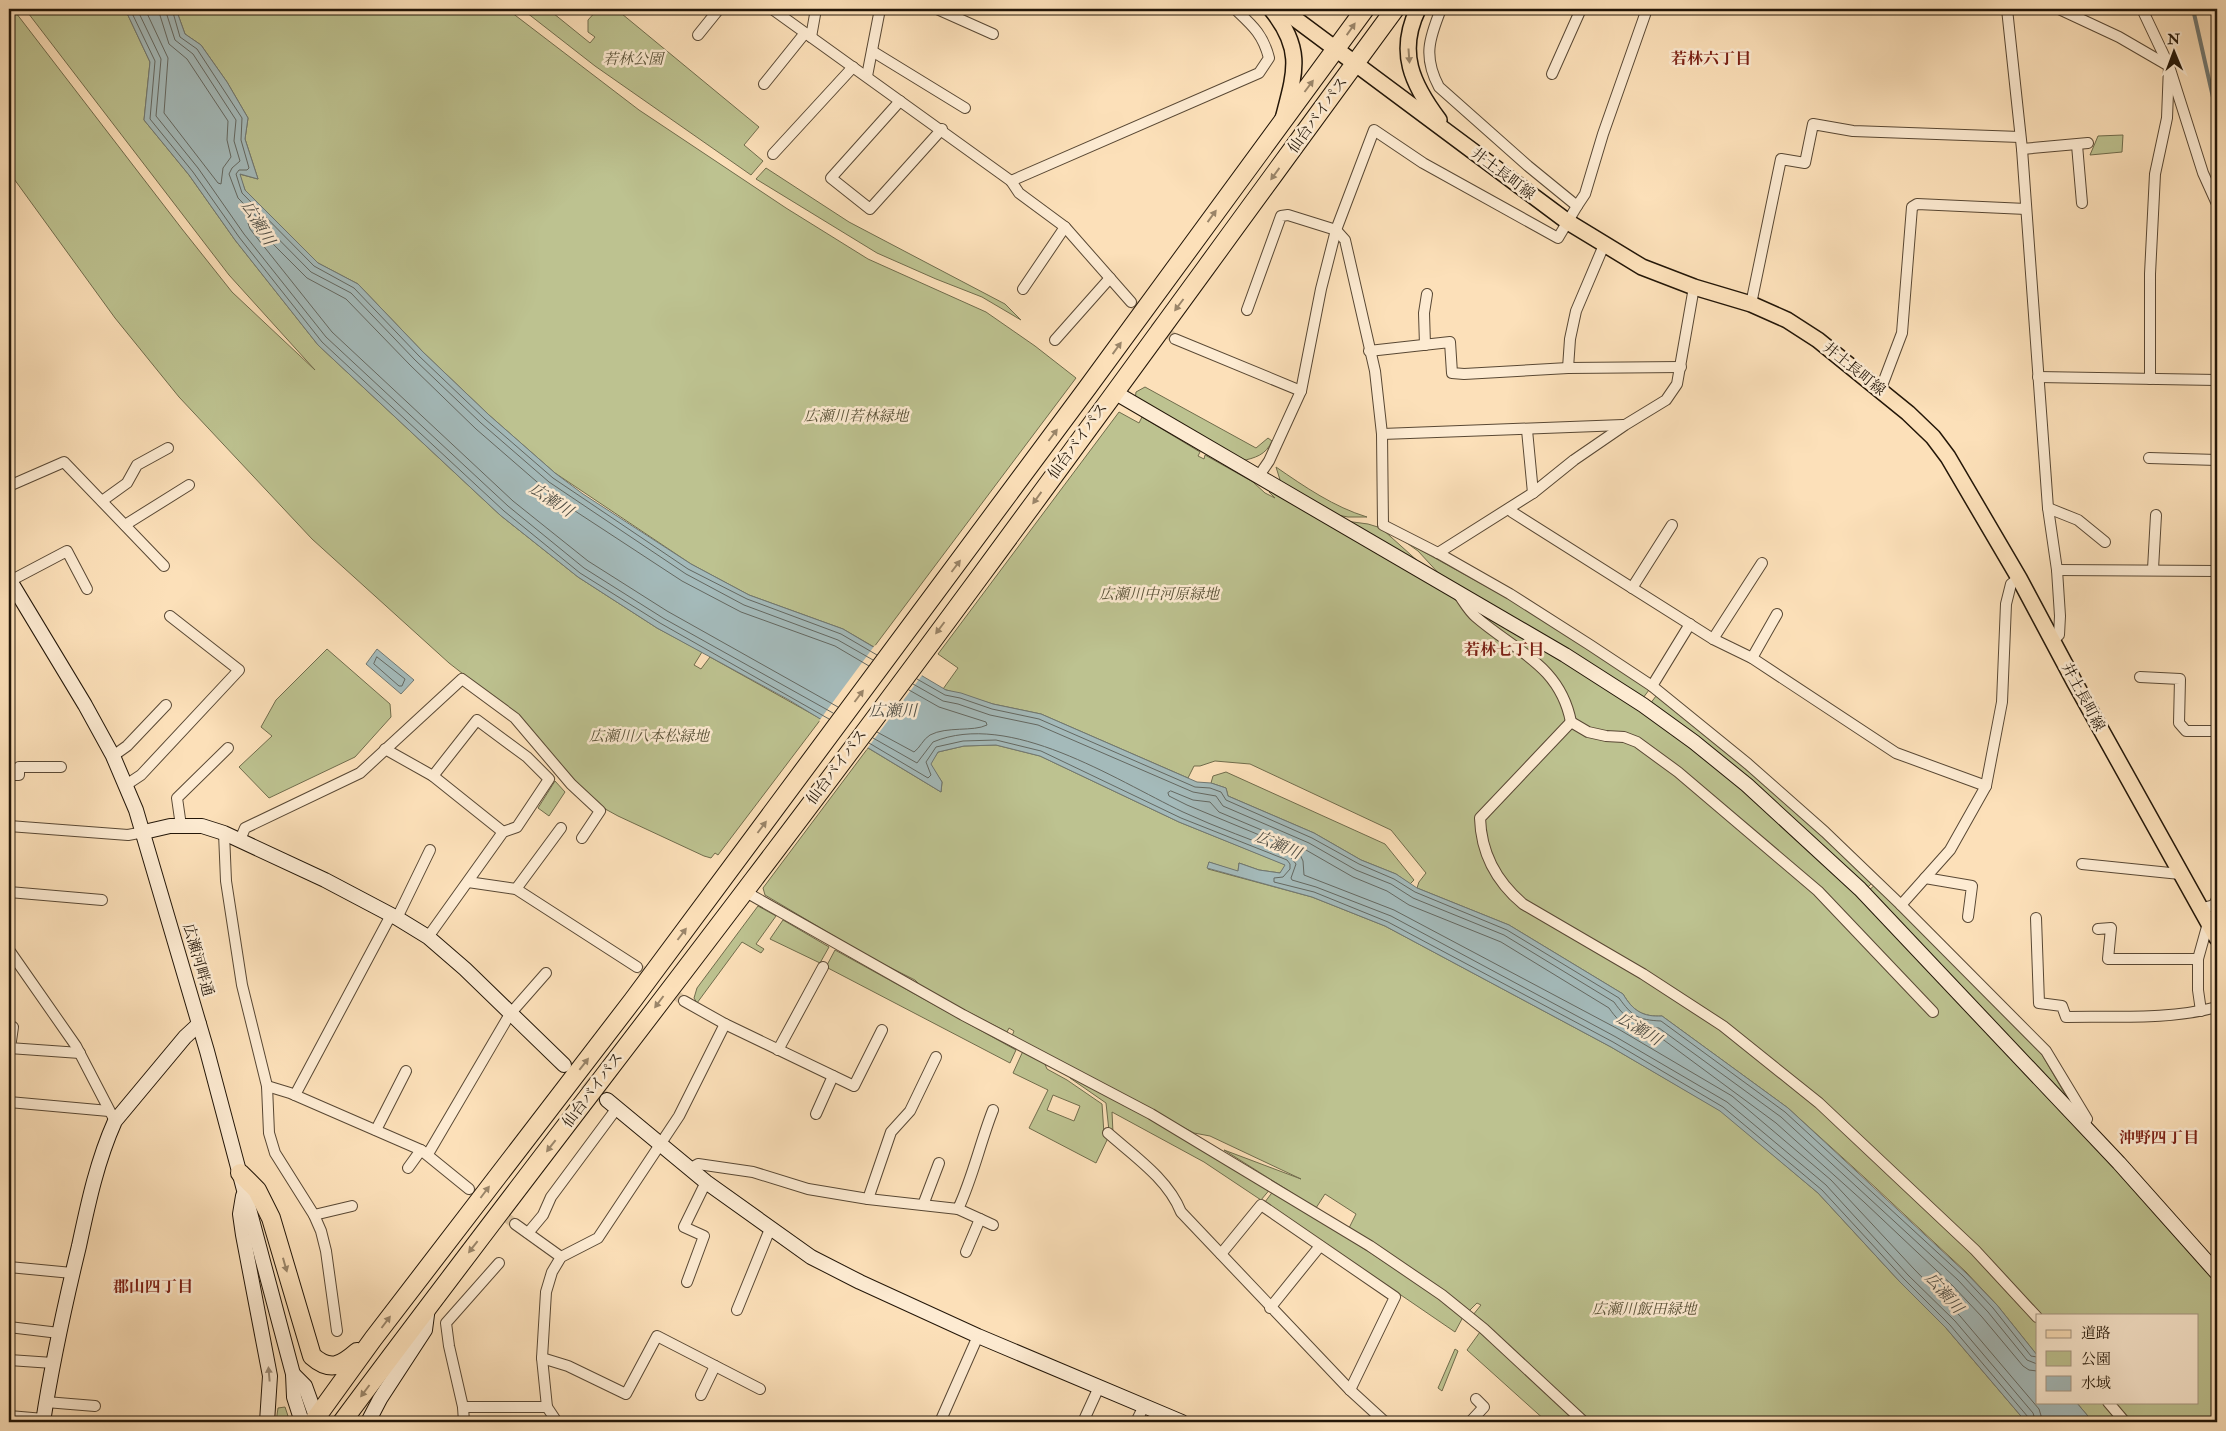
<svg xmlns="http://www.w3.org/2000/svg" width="2226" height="1431" font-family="'IM FELL Double Pica','Noto Serif JP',serif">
	<rect width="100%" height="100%" fill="#fce0b9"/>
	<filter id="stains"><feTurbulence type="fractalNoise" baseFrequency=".004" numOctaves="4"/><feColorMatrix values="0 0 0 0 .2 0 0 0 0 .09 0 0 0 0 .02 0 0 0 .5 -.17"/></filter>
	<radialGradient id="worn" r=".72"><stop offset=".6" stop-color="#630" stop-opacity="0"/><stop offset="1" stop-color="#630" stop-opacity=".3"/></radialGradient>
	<g fill="#bdc290" stroke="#706c4c" fill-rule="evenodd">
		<path d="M9 9H13L182 229 232 292 315 370 229 275 25 9H125L150 62 144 120 189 175 235 240 318 345 500 515 578 577 657 628 702 652 694 665 701 669 710 657 821 719 718 855 715 853 711 858 704 856 618 816 598 805 583 792 517 716 449 663 312 539 179 397 115 318 9 172Z"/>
		<path d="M176 9H507L639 110 786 208 868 259 986 312 1035 346 1076 378 874 647 843 629 749 595 691 564 555 473 489 415 423 352 358 284 318 263 245 190 239 174 258 179 245 139 248 118 227 82 201 45 185 34Z"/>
		<path d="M522 9H548L590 43 595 37 588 32V20L598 9H616L759 127 744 145 763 161 751 175 595 66Z"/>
		<path d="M2123 135 2122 152 2090 155 2098 136Z"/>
		<path d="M766 168 849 222 1005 304 1021 320 982 297 936 279 877 253 756 179Z"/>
		<path d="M1145 387 1256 448 1268 438 1272 441C1266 455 1255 458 1241 461L1135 400 1136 392Z"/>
		<path d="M1119 412 1139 423 1142 417 1200 452 1198 456 1204 459 1205 455 1253 482 1265 493 1275 498 1269 492 1270 491 1557 657 1644 713 1743 788 1845 883 1939 980 2042 1092 2178 1235 2217 1282V1422H2093L2076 1402H2197V1315H2037V1355L1997 1305 1966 1272 1876 1188 1788 1108 1662 1016C1643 1017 1633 1011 1623 994L1509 925 1417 888 1419 882 1426 873 1391 830 1250 764 1215 761 1200 766H1194L1188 778 1041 714 993 704 943 689 958 668 938 654Z"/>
		<path d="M1276 467C1305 487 1334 507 1367 517H1348L1332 514 1281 483Z"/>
		<path d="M1338 520 1368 524 1381 528 1431 573Z"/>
		<path d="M1404 541 1536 614 1649 690 1643 698 1443 578 1418 551Z"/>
		<path d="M327 649 390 704 391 717 355 757 269 798 239 767 272 736 261 727 276 700Z"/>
		<path d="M1656 696 1741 760 1874 881 1866 889 1650 704Z"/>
		<path d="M996 745 1040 756 1179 822 1286 865 1280 873 1259 870 1239 863 1238 872 1209 862 1208 869 1312 897 1385 926 1611 1047 1721 1111 1818 1193 1900 1282 1946 1328 2026 1422H1591L1501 1338 1473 1315 1481 1305 1477 1303 1468 1312 1376 1244 1349 1228 1356 1214 1325 1194 1316 1208 1224 1150 1301 1179 1210 1136 1194 1133 1012 1036 1014 1031 1009 1028 1007 1032 924 989 915 980 871 958 765 895 763 888 868 748 941 792 942 782 930 764 938 752 964 746Z"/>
		<path d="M1226 772 1385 844 1414 880 1410 884 1396 874 1361 860 1314 833 1228 796 1226 788 1211 783 1213 776Z"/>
		<path d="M555 781 565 792 549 816 538 808Z"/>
		<path d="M1876 884 2041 1053 2073 1108 1868 891Z"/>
		<path d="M758 906 776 916 756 944 764 949 761 953 742 942 697 1003 694 998 697 988Z"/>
		<path d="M783 920 829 947 820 963 770 939Z"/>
		<path d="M835 950 1016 1050 1010 1063 826 967Z"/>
		<path d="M1023 1051 1044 1062 1047 1069 1067 1080 1102 1104 1104 1134 1108 1138 1096 1163 1029 1128 1048 1090 1013 1073ZM1053 1095 1080 1106 1074 1121 1047 1110Z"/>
		<path d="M1069 1075 1151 1118 1271 1188 1261 1200 1204 1162 1112 1112 1113 1133 1109 1131 1106 1103 1070 1078Z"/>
		<path d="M1274 1190 1435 1295 1463 1317 1455 1332 1265 1202Z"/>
		<path d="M1480 1332 1576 1421 1577 1422H1547L1467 1350Z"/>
		<path d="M1455 1349 1458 1351 1442 1391 1438 1388Z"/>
		<path d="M285 1407 290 1422H276L278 1408Z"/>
	</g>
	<g fill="#a4baba" stroke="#707873">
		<path d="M125 9H176L185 34 201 45 227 82 248 118 245 139 258 179 240 174 245 190 318 263 358 284 423 352 489 415 555 473 583 494 691 564 749 595 843 629 946 690 961 693 993 704 1041 714 1197 782 1211 783 1226 788 1228 796 1314 833 1361 860 1396 874 1417 888 1509 925 1623 994C1633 1011 1643 1017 1662 1016L1788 1108 1966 1273 1997 1305 2037 1355V1402H2076L2093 1422H2026L1946 1328 1900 1282 1818 1193 1720 1111 1611 1047 1385 926 1312 897 1207 868 1209 862 1238 871 1239 863 1259 870 1280 873 1285 865 1179 822 1040 756 996 745 964 746 938 752 931 764 942 782 941 792 789 700 657 628 578 577 500 515 318 345 235 240 189 175 144 120 150 62Z"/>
		<path d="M377 649 414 680 401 694 366 664Z"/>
	</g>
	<path fill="#fce0b9" d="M875 645 923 674 866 750 819 721Z"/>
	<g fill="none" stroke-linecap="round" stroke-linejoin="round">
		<g stroke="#646861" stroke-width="1">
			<path d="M130 9 155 61 150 119 193 172 239 237 322 342 504 511 580 573 660 623 829 719"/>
			<path d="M137 9 161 59 156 116 198 168 244 234 326 337 508 506 584 568 663 618 833 713"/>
			<path d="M145 9 168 58 164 113 218 183 221 184 223 168 231 157 227 140 228 121 187 59 169 44 158 9"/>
			<path d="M165 9 175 40 193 54 236 120 234 141 240 161 232 168 229 174 238 198 311 272 351 293 415 360 481 423 549 482 686 574 744 605 838 640 873 660"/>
			<path d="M172 9 180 37 197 49 242 118 241 140 249 168 247 170H239L236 174 242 193 314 266 354 288 419 356 485 419 553 478 688 569 747 599 841 634 877 655"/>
			<path d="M377 657 405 679 402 686H399L374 664Z"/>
			<path d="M917 679 945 695 960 698 992 709 1039 719 1195 787 1210 788 1221 792 1226 800 1312 838 1359 864 1394 879 1415 892 1507 930 1619 998C1632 1016 1638 1020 1661 1021L1785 1112 1963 1276 1993 1308 2031 1356 2037 1357"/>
			<path d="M913 684 943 701 958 704 990 715 1038 725 1193 792 1216 796 1223 806 1309 843 1356 870 1391 884 1413 898 1504 935 1614 1002C1626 1020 1638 1027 1659 1028L1781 1117 1958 1280 1988 1312 2027 1360 2037 1364"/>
			<path d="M838 707 667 611 588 561 513 501 332 332 250 229 248 223 251 222 307 278 346 299 410 365 476 429 544 488 572 509 682 581 741 612 835 646 869 666"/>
			<path d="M877 732 914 752C920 748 923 739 930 735 947 726 973 732 987 725L986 722 939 707 909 690"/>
			<path d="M873 738 917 763 933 742C1010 710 1114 779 1183 812 1217 828 1254 840 1289 855L1296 864 1291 878 1292 880 1316 887 1391 916 1616 1037 1727 1102 1826 1185 1908 1275 1955 1321 2033 1413 2036 1422"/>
			<path d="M869 743 928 778 931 775 926 762 936 747 963 741 996 740 1041 751 1181 818 1287 860 1290 864V869L1283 877 1274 878V882L1314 892 1388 922 1613 1042 1723 1107 1822 1190 1904 1279 1950 1325 2028 1417 2030 1422"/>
			<path d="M1171 791 1193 800 1210 802 1219 812 1271 834 1273 837 1269 839 1187 805 1169 796 1168 793Z"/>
			<path d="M2037 1371 2029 1370 2023 1366 1982 1317 1953 1286 1864 1202 1776 1123 1657 1035C1635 1034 1621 1026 1609 1008L1501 942 1409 905 1387 891 1353 877 1306 850 1297 848 1303 861 1304 875 1394 910 1620 1030 1732 1096 1831 1180 1914 1269 1960 1316 2039 1409 2043 1422"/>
		</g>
		<path stroke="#707873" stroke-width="4" d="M2193 9 2217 115"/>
		<g stroke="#dbc29e" stroke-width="10" stroke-dasharray="10 5" stroke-linecap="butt">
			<path d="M1131 302 1175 339"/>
			<path d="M637 967 684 1001"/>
			<path d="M469 1189 515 1224"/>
		</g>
		<path stroke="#dbc29e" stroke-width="14" stroke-dasharray="14 7" stroke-linecap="butt" d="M569 1069 607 1100"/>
		<g stroke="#594834" stroke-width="12">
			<g id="street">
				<path d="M772 9 1011 181 1019 193 1065 227 1131 302"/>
				<path d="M937 9 993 34"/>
				<path d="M2007 9 2022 149 2048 508 2057 570 2060 616 2059 635 2053 639"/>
				<path d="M2059 9 2119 37 2169 66 2203 173 2217 204"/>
				<path d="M2142 9 2169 66 2167 118 2155 174 2150 274V379"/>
				<path d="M698 35 719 9"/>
				<path d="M811 37 816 9"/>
				<path d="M872 51 965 108"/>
				<path d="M1552 74 1581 9"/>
				<path d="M867 76 880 9"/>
				<path d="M764 84 805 33"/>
				<path d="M900 101 831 178 870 209 942 129"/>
				<path d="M2077 145 2082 203"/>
				<path d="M2022 149 2088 143"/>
				<path d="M773 154 853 67"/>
				<path d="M1011 181 1259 73 1269 58C1263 34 1252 25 1235 9"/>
				<path d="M1577 206 1585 194 1603 134 1647 9"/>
				<path d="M1023 289 1065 227"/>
				<path d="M1751 304 1781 159 1805 163 1813 124 1853 131 2020 137"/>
				<path d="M1247 310 1281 216 1288 215 1336 230 1345 240 1375 371 1382 434 1383 525 1438 553 1510 594 1590 645 1652 686 1748 764 1825 832 1901 905 2046 1051 2087 1119 2082 1126"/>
				<path d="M1175 339 1301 391"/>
				<path d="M1055 340 1110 278"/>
				<path d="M1425 345 1424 313 1427 294"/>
				<path d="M1369 351 1450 342 1452 373 1464 374 1568 368 1681 367"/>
				<path d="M1568 368 1570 339 1576 311 1604 245"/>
				<path d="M2038 377 2217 380"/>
				<path d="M1880 391 1902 333 1912 207 1917 204 2026 209"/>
				<path d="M1527 430 1533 493"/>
				<path d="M1382 434 1623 425"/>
				<path d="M2149 458 2217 460"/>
				<path d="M1258 477 1269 461 1301 391 1321 289 1336 230 1374 130 1423 163 1558 238 1577 206 1528 166 1439 87C1423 57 1429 39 1441 9"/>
				<path d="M9 486 64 462 164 566"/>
				<path d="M102 501 127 483 137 465 168 448"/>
				<path d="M1510 508 1512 512 1713 639 1752 658 1896 753 1986 786"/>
				<path d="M2048 508 2078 520 2105 542"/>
				<path d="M125 525 189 485"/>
				<path d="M1438 553 1533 493 1574 460 1625 425 1666 400 1677 384 1694 287"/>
				<path d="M2153 569 2156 515"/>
				<path d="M2057 570 2217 571"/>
				<path d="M10 581 67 551 87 589"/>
				<path d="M1632 588 1672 525"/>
				<path d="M1459 595C1464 602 1469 611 1476 617 1515 651 1560 665 1571 722"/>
				<path d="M1713 639 1762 563"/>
				<path d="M1752 658 1777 614"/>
				<path d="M2140 677 2180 679 2179 723 2186 731H2217"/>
				<path d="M1652 686 1690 624"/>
				<path d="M385 749 433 776 477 720 527 757 549 779 517 827 503 832 428 937"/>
				<path d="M113 756 127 746 166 705"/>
				<path d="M9 775H19V767H61"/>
				<path d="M433 776 503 832"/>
				<path d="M126 785 141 775 239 670 170 616"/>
				<path d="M9 826 128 835 144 832"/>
				<path d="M181 826 177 798 228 748"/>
				<path d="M224 833 226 881 242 985 267 1086 269 1133 275 1153 314 1215 321 1231 326 1251 337 1331"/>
				<path d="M240 840 245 828 360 773 462 679 515 718 571 784 600 811 582 838"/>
				<path d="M2082 864 2180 874"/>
				<path d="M1925 878 1972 886 1968 917"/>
				<path d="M468 882 516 889 637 967"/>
				<path d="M516 889 561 828"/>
				<path d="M744 891 963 1015 1151 1114 1370 1246 1442 1295 1484 1329 1584 1422"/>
				<path d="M9 892 102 900"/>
				<path d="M1901 905 1950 850 1986 786 2002 702 2006 604 2011 584 2019 578"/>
				<path d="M2200 909 2214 905 2217 899"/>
				<path d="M397 918 430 850"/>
				<path d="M2036 918 2039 1003 2062 1006 2066 1017C2116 1016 2169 1020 2217 1007"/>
				<path d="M2098 929 2111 928 2108 959H2198V990L2201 1011"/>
				<path d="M9 950 76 1046 115 1121"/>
				<path d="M2198 959 2208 923"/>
				<path d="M684 1001 725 1024 854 1086 882 1030"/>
				<path d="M1933 1012 1818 891 1678 772 1637 742 1624 737 1606 736 1588 732 1571 722 1480 818C1481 853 1497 882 1523 904L1643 974 1723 1026 1819 1103 1975 1250 2037 1317"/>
				<path d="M9 1048 80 1053"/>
				<path d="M10 1048 13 1027"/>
				<path d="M778 1050 823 967"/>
				<path d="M267 1086 290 1093 421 1150 469 1189"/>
				<path d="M295 1095 391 915"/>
				<path d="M9 1102 109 1111"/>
				<path d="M816 1114 833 1076"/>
				<path d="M376 1130 406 1071"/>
				<path d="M1108 1133C1134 1156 1168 1179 1181 1212L1350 1390 1385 1422"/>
				<path d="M428 1154 510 1014 546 973"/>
				<path d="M408 1168 421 1150"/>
				<path d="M689 1169 698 1164 753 1172 808 1189 868 1199 958 1209C973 1177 980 1143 993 1110"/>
				<path d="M868 1199 891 1132 910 1111 936 1057"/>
				<path d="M923 1205 939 1163"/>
				<path d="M958 1209 980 1219 966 1252"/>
				<path d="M314 1215 352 1206"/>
				<path d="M980 1219 993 1225"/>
				<path d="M515 1224 561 1257"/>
				<path d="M528 1233 543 1215 551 1197 617 1108"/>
				<path d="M1221 1254 1261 1205 1395 1297 1350 1390"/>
				<path d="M9 1267 72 1273"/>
				<path d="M687 1282 704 1236 684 1227 706 1182"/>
				<path d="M1270 1308 1320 1246"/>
				<path d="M737 1310 770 1229"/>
				<path d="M9 1327 59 1333"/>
				<path d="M542 1358 568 1366 626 1394 657 1336 760 1389"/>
				<path d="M9 1360 53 1363"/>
				<path d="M701 1395 715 1366"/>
				<path d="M46 1402 95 1406"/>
				<path d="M2108 1402 2125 1422"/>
				<path d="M463 1407H547L542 1358 546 1292 552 1272 561 1257 598 1238 679 1116 725 1024"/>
				<path d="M547 1407 557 1422"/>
				<path d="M9 1416 44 1419"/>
				<path d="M464 1422 463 1407 449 1346 446 1323 499 1263"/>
				<path d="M940 1422 978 1336"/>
				<path d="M1083 1422 1099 1387"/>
				<path d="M1136 1422 1144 1406"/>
				<path d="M1470 1422 1484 1407 1476 1399"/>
				<path d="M1543 1422H1544"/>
			</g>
		</g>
		<g stroke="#231608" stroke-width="16">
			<g id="secondary">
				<path d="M1114 392 1565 655 1643 705 1694 742 1747 785 1860 889 2119 1163 2217 1273"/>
				<path d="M9 579 85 705 113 756 136 810 207 1051 293 1374 294 1397 302 1422"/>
				<path d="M144 832 170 826H202L224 833 325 880 397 918 428 937 465 969 564 1065"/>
				<path d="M607 1100 706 1182 811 1257 860 1282 978 1336 1182 1422"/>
				<path d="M243 1196 240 1214 243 1235 270 1376 267 1422"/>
				<path d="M293 1374 305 1386 318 1422"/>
				<path d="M43 1422C52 1363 65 1304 79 1246 88 1204 97 1161 115 1121L185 1037 199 1024"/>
				<path d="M368 1422 380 1399 425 1330 428 1307"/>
			</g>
		</g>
		<g stroke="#231608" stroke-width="18">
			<g id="primary">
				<path d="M1271 9C1304 49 1295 73 1283 119"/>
				<path d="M1282 9 1568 222 1642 267 1694 287 1751 304 1787 320 1818 340 1908 413 1933 437 1948 457 2019 578 2075 683 2217 938"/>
				<path d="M1418 9C1397 52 1412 84 1439 120"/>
			</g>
		</g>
		<g stroke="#231608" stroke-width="20">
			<g id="highway">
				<path d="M240 1173 257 1190 271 1218 312 1356C330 1372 341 1366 357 1352"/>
				<path d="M313 1422 373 1339 633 1000 1088 387 1365 9"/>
				<path d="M342 1422C477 1240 617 1060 754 879 972 592 1182 299 1395 9"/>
			</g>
		</g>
		<use href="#street" stroke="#fdebd2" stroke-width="10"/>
		<use href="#secondary" stroke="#fdebd2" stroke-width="14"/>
		<use href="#primary" stroke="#fce0b9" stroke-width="15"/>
		<use href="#highway" stroke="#fce0b9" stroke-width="18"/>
	</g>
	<defs><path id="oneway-solid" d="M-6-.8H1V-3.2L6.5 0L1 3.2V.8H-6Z" transform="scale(1.25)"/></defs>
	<g fill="#9a8569">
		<use href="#oneway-solid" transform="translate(1351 29) rotate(-55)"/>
		<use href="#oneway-solid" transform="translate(1409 56) rotate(86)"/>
		<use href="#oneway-solid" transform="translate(1309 86) rotate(-53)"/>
		<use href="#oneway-solid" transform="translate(1275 174) rotate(126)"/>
		<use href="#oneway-solid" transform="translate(1212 216) rotate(-54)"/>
		<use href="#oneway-solid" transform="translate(1179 305) rotate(127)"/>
		<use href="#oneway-solid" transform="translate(1117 348) rotate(-54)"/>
		<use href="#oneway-solid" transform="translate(1053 435) rotate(-53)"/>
		<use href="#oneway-solid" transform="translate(1037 498) rotate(126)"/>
		<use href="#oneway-solid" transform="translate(956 566) rotate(-53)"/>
		<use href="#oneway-solid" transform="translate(940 628) rotate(127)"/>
		<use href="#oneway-solid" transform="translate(859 696) rotate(-53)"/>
		<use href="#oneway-solid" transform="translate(762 827) rotate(-53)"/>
		<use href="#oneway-solid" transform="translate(682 934) rotate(-53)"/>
		<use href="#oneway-solid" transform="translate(659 1002) rotate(127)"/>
		<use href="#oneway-solid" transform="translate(584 1064) rotate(-52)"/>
		<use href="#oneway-solid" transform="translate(551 1146) rotate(128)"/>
		<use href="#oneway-solid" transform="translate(485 1192) rotate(-53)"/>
		<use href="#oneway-solid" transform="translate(473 1247) rotate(128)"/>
		<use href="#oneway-solid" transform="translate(285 1265) rotate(74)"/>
		<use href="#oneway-solid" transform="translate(386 1322) rotate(-53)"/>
		<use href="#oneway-solid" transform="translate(365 1391) rotate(127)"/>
	</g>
	<use fill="#9b8b77" href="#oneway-solid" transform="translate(269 1374) rotate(-95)"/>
	<g text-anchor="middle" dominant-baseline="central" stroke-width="5" stroke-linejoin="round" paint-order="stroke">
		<g font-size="15" font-style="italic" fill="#595238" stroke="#fdebd2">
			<text x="633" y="59">若林公園</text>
			<text x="856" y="416">広瀬川若林緑地</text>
			<text x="1159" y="594">広瀬川中河原緑地</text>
			<text x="649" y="736">広瀬川八本松緑地</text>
			<text x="1644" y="1309">広瀬川飯田緑地</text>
		</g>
		<g font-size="15" fill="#231608" stroke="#fdebd2">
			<text transform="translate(1318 115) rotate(-54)">仙台バイパス</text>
			<text transform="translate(1503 174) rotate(37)">井土長町線</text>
			<text transform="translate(1854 369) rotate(39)">井土長町線</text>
			<text transform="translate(1078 441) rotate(-54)">仙台バイパス</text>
			<text transform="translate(2083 697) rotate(62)">井土長町線</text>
			<text transform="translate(837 767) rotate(-53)">仙台バイパス</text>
			<text transform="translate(198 960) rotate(74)">広瀬河畔通</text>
			<text transform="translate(593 1090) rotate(-53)">仙台バイパス</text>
		</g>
		<g font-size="16" font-weight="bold" fill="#7a1f14" stroke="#fdebd2">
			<text x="1711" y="59">若林六丁目</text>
			<text x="1504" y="650">若林七丁目</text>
			<text x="2159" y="1138">沖野四丁目</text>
			<text x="153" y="1287">郡山四丁目</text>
		</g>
		<g font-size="16" font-style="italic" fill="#504f46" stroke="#fdebd2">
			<text transform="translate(258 223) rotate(59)">広瀬川</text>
			<text transform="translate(551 500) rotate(33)">広瀬川</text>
			<text x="893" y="711">広瀬川</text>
			<text transform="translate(1278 845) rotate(23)">広瀬川</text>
			<text transform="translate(1639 1029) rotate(31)">広瀬川</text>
			<text transform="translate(1944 1293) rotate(49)">広瀬川</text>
		</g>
	</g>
	<rect width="2226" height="1431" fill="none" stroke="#fce0b9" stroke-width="30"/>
	<rect x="10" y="10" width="2206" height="1411" fill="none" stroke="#231608" stroke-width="2.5"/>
	<rect x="15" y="15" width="2196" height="1401" fill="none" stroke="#231608"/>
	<rect x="2036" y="1314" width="162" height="90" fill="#fdebd2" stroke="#a69681"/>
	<rect x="2046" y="1330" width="25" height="8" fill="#fce0b9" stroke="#a69681"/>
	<text x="2081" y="1338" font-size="15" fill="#231608">道路</text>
	<rect x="2046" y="1351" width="25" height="15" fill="#bdc290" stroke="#a69681"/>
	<text x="2081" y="1364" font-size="15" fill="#231608">公園</text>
	<rect x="2046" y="1376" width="25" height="15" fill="#a4baba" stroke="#a69681"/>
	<text x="2081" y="1388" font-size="15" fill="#231608">水域</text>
	<g transform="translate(2174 52) rotate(359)" stroke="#fdebd2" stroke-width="4" paint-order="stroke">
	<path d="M0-4L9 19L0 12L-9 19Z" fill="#231608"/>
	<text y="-8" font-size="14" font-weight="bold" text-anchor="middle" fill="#231608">N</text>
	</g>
	<rect width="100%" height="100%" filter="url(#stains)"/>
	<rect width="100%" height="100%" fill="url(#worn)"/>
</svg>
